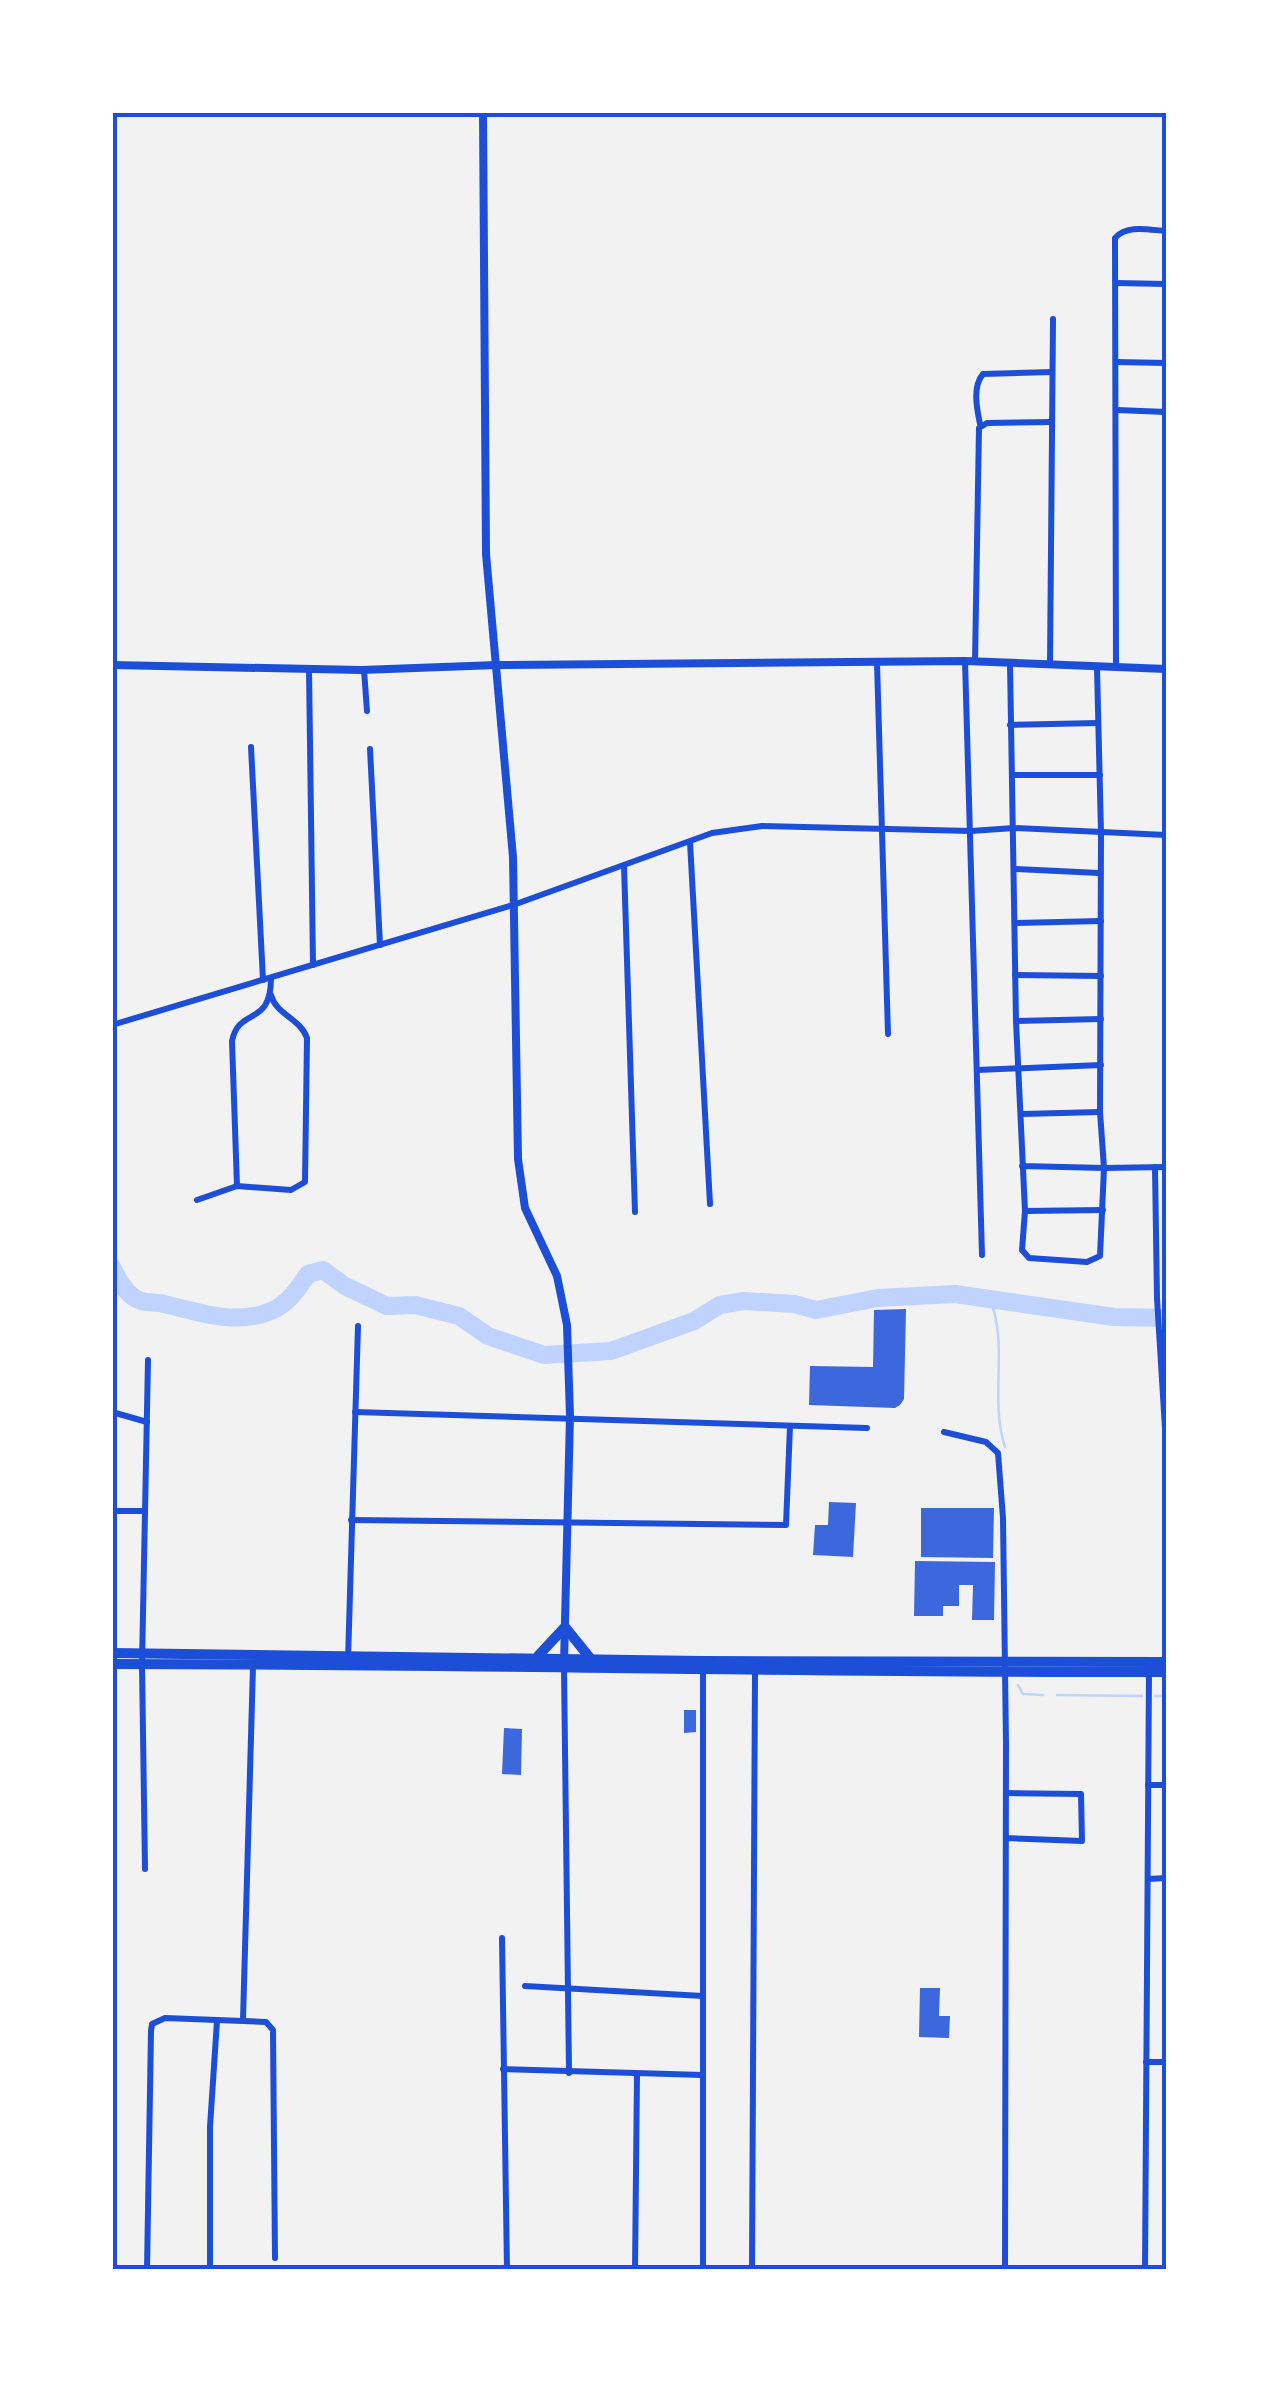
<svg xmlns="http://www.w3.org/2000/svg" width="1279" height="2382" font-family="'Crimson Pro',serif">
	<rect width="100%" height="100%" fill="#f2f2f2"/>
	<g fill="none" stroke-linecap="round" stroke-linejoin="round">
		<g stroke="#bfd3fe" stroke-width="2.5">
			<path d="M990 1299C1009 1347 989 1399 1005 1447"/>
			<path d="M1018 1685 1023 1694 1043 1695"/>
			<path d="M1057 1695 1142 1696"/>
			<path d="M1155 1696H1166"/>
		</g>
		<path stroke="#bfd3fe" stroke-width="18" d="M112 1267C119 1280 126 1296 141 1301 148 1303 157 1302 164 1304 199 1312 236 1326 271 1311 289 1303 297 1290 308 1274L323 1270 345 1286 387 1306 415 1305 459 1316 488 1336 544 1355 611 1351 694 1321 720 1305 744 1301 794 1304 816 1310 878 1298 955 1294 1114 1317 1166 1318"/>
	</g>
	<g fill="#3d67dc">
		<path d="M906 1309 904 1399 900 1405 895 1408 809 1405 810 1366 873 1367 874 1310Z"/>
		<path d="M829 1502 856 1503 853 1557 813 1555 815 1525H828Z"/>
		<path d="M921 1508H994L993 1558 921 1557Z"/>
		<path d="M915 1561 995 1562 994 1620H972L973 1585H959V1606H943V1616H914Z"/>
		<path d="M684 1710H696V1732L684 1733Z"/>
		<path d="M504 1728 522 1729 521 1775 502 1774Z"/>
		<path d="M920 1988H940L939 2016H950L949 2038 919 2037Z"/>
	</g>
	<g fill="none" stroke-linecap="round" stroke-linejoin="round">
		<g stroke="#1d4ed8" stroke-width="6">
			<path d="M1116 283 1166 284"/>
			<path d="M1116 362 1166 363"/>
			<path d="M1117 410 1166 412"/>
			<path d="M980 424C977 409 972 387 983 374L1052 372"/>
			<path d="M965 661 982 1255"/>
			<path d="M975 662 979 428 987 423 1052 422"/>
			<path d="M877 663 888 1034"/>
			<path d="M1010 663 1016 1021 1025 1211 1022 1250 1029 1258 1087 1262 1100 1256 1104 1168 1022 1166"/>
			<path d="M1050 665 1053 319"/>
			<path d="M1116 667 1115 238C1126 224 1150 230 1166 231"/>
			<path d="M1097 668 1101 833 1100 1112 1104 1168 1166 1167"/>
			<path d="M309 669 313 965"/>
			<path d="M364 670 367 711"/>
			<path d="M1010 725 1098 723"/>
			<path d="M251 747 263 980"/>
			<path d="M370 749 380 945"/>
			<path d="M1012 775H1100"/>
			<path d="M690 842 710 1204"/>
			<path d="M624 866 635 1212"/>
			<path d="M1015 869 1099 873"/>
			<path d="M1015 923 1101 921"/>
			<path d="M1015 975 1101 976"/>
			<path d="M1016 1021 1101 1019"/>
			<path d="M112 1025 516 904 712 833 762 826 971 831 1014 828 1166 835"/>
			<path d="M977 1070 1101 1065"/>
			<path d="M1022 1114 1100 1112"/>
			<path d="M1155 1167 1157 1298 1166 1445"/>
			<path d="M237 1186 232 1041C239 1006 271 1028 271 978"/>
			<path d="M197 1200 237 1186 291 1190 305 1182 307 1038C300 1018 276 1015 271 995"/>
			<path d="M1025 1211 1103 1210"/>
			<path d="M112 1412 147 1422"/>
			<path d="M355 1412 867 1428"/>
			<path d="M944 1432 986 1442 998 1453 1003 1518 1006 1744 1005 2270"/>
			<path d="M112 1511H145"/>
			<path d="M351 1520 786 1525 790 1426"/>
			<path d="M348 1660 358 1326"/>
			<path d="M564 1668 569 2073"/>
			<path d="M1148 1785H1166"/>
			<path d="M1006 1838 1082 1841 1081 1794 1006 1793"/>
			<path d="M145 1869 142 1664 148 1360"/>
			<path d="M1148 1879 1166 1878"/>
			<path d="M502 1938 507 2270"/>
			<path d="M525 1986 703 1996"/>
			<path d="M243 2020 253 1666"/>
			<path d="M1146 2062H1166"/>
			<path d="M503 2069 703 2075"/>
			<path d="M147 2270 151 2031 152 2024 165 2018 266 2022 273 2030 275 2258"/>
			<path d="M210 2270V2127L217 2021"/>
			<path d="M635 2270 637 2074"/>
			<path d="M703 2270V1666"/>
			<path d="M752 2270 755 1671"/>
			<path d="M1145 2270 1149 1672"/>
		</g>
		<g stroke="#1d4ed8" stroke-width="8">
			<path d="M483 112 486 554 513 857 518 1159 525 1208 557 1276 567 1325 570 1416 564 1663"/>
			<path d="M112 665 361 670 497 665 965 661 1166 669"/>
		</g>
		<g stroke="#1d4ed8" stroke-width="10">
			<path d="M112 1653 703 1661 1166 1662"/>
			<path d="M538 1656 565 1627 590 1658"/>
			<path d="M112 1664C464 1664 815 1673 1166 1672"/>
		</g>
	</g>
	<rect width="1279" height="2382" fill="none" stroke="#ffffff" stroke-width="230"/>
	<rect x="115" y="115" width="1049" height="2152" fill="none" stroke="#1d4ed8" stroke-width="4"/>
</svg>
